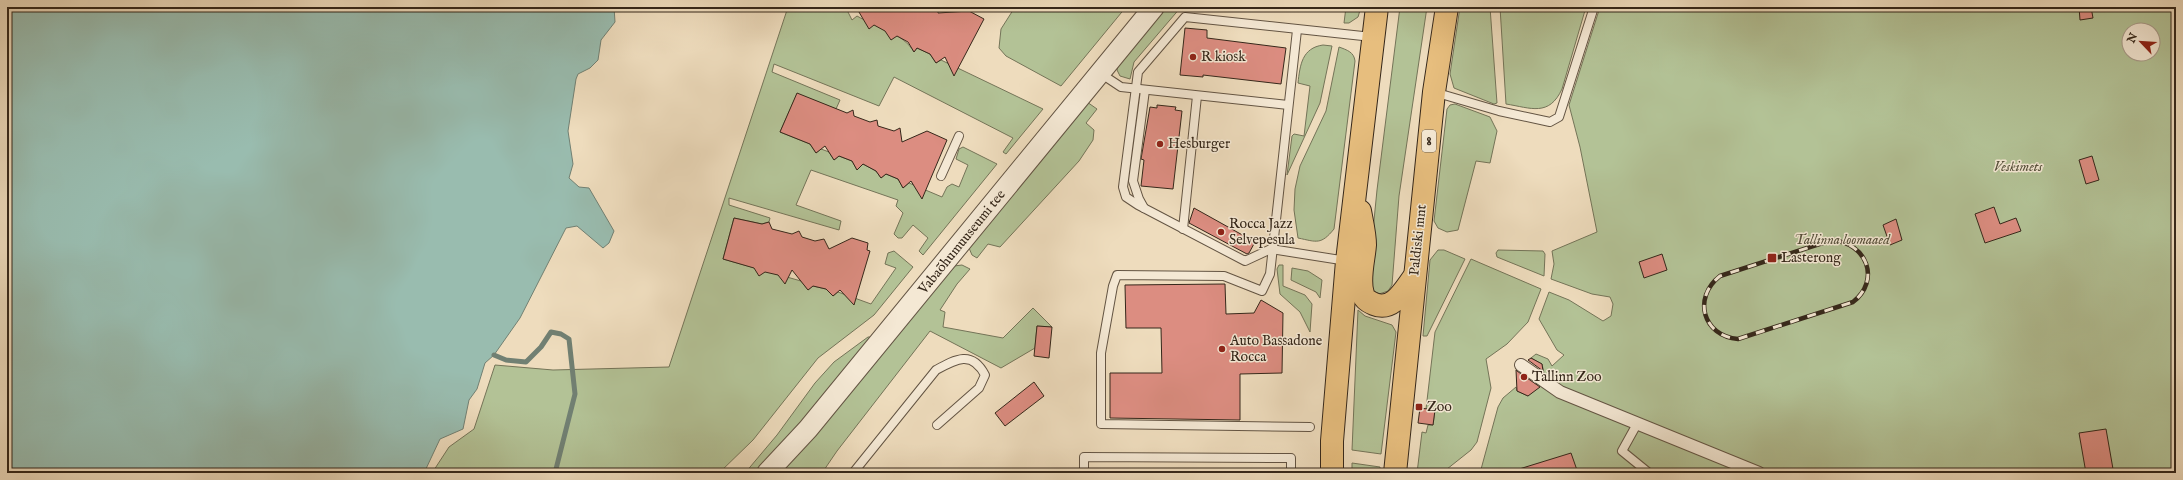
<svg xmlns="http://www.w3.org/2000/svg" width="2183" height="480" font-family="'IM FELL English',serif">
	<rect width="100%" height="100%" fill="#eedcbd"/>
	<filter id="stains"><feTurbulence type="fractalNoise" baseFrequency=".005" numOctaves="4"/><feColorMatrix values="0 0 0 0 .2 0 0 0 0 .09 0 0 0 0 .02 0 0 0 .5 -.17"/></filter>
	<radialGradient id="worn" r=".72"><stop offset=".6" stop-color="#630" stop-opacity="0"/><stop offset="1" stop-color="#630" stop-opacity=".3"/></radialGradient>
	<g fill="#b3c296" stroke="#747458" fill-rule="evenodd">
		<path d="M788 7H840L847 10 852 20 857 16C876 27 903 33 914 52L917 48 930 54 936 63 941 60 1043 109 1006 154 1003 152 1013 138 894 77 879 106 774 64 772 72 840 100 836 109 797 94 780 132 810 144 816 153 821 149 829 152 834 160 839 156 852 161 857 170 863 164 876 171 881 178 886 174 898 179 903 188 909 183 942 197 947 187 952 184 959 187 968 165 956 159 959 149 963 147 997 164 923 255 919 251 928 238 913 225 902 238H898L894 234 903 213 896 206 898 200 811 170 796 205 841 221 839 230 729 198V205L770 218 769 222 762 224 734 218 723 259 801 281 808 290 813 286 826 289 833 296 838 292 871 304 896 268 885 264 888 253 894 251 913 267 874 315 818 358 753 440 719 473H432L449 447 474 429 495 365 553 370 669 367Z"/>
		<path d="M1015 7H1083L1086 9 1087 7H1126L1061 86 1006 56 999 48 1001 29Z"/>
		<path d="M1165 7H1181L1134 62 1130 79 1120 76 1117 70 1119 63Z"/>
		<path d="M1346 7H1361L1358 17 1349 23H1344Z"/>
		<path d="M1400 7H1427L1399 196 1392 285 1388 291 1379 294 1371 289 1368 281 1377 190Z"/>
		<path d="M1460 7H1490L1497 103 1494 104 1454 88 1450 74Z"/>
		<path d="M1500 7H1586L1562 89C1549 117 1531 108 1506 104Z"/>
		<path d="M1600 7H2176V473H1480L1498 407 1503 398 1516 387 1517 391 1528 396 1538 378 1544 373 1542 364 1531 358 1536 354 1548 359 1552 366 1564 355 1557 350 1539 319 1549 292 1569 300 1603 321 1611 316 1613 304 1610 297 1592 294 1551 279 1554 264 1552 251 1597 232 1580 147 1569 105ZM2129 30H2153V54H2129Z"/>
		<path d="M1323 45 1332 46 1320 103 1287 175 1292 136 1294 134 1304 136 1310 86 1298 83C1300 65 1302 48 1323 45Z"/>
		<path d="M1339 47C1347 50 1354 52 1355 61L1334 229C1321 245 1317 242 1298 238L1294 210 1295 189 1300 166 1326 111Z"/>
		<path d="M1087 102 1097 109 1086 123 1094 130 1093 140 1079 161 1000 247 988 244 977 258 972 255 969 248Z"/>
		<path d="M1455 104 1490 117 1497 131 1490 163 1476 161 1458 230 1447 232 1438 228 1434 221 1447 109 1450 105Z"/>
		<path d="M1438 250H1444L1465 259 1427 336H1423L1430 260Z"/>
		<path d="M1498 250 1543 251 1545 254 1544 276 1497 257 1496 253Z"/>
		<path d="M1471 259 1541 289 1528 322 1507 344 1486 359 1491 388 1477 442 1471 450 1442 473H1417L1422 432 1426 433 1428 425H1433L1435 410 1426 409 1435 332Z"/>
		<path d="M962 265 970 269 957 284 940 310 945 312 943 327 1003 338 1033 308 1052 327 1037 326 1035 348 1001 368 930 331 837 451 822 473H779L954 266Z"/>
		<path d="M1279 265H1283V286L1305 295 1312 304 1310 332 1300 312 1280 294 1277 269Z"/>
		<path d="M1292 268 1308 271 1322 280 1320 298 1316 292 1291 280Z"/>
		<path d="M1358 310 1365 316 1392 325 1396 332 1381 454 1352 450Z"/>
		<path d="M868 337H871L806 418 756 473H745L777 435 815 383 834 362Z"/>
		<path d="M1352 463 1380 467V473H1352Z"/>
	</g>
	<path fill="#99bcaf" stroke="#718073" d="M7 7H614L615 22 601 40 598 60 590 68 578 74 576 79 568 131 573 164 569 178 579 187 589 188 614 231 609 243 603 248 577 226 566 228 520 318 494 355 485 363 477 389 469 400 463 429 440 439 424 473H7Z"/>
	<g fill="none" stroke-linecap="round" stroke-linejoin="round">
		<path stroke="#718073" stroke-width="5" d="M494 355 506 360 526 362 541 347 551 332 561 334 569 339 575 394 555 473"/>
	</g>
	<g fill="#dc8d81" stroke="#35271a">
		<path d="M856 7H938V13L969 11 984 19 954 76 945 57 936 63 930 54 917 48 914 52 908 42 897 36 891 40 885 31 874 25 869 29Z"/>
		<path d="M2079 7H2091L2093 18 2080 20Z"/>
		<path d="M1185 28 1207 30V38L1286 48 1281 84 1203 75V77L1180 75Z"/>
		<path d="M797 93 847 113 853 110 854 116 870 122 877 120 878 126 894 131 900 128 902 142 927 131 947 140 922 199 911 181 903 188 898 179 886 174 881 178 876 171 863 164 857 170 852 161 839 156 834 160 825 146 816 153 810 144 780 132Z"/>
		<path d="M1157 105 1176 107 1175 110 1182 111 1173 189 1141 186 1144 160 1141 159 1150 107 1157 108Z"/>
		<path d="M2092 156 2099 180 2086 184 2079 160Z"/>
		<path d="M1994 207 2000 224 2016 218 2021 231 1985 243 1975 214Z"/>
		<path d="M1194 208 1255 242 1249 253 1247 254 1189 223Z"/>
		<path d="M734 218 762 224 769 222 772 229 792 234 799 231 802 237 815 241 824 239 829 249 852 238 868 243 867 250 870 251 854 305 840 290 833 296 826 289 813 286 808 290 792 270 785 284 778 275 765 272 759 276 754 268 723 259Z"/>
		<path d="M1896 219 1902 240 1890 245 1883 225Z"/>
		<path d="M1662 254 1667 270 1644 278 1639 262Z"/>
		<path d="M1225 284 1226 314 1254 313 1261 300 1283 313 1282 373 1240 374V420L1110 418V373H1162L1161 328H1126L1125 285Z"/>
		<path d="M1037 326 1052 327 1049 358 1034 356Z"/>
		<path d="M1531 358 1542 364 1543 371 1528 360Z"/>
		<path d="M1516 370 1517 371 1540 387 1528 396 1517 391Z"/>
		<path d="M1034 382 1044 396 1005 426 995 413Z"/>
		<path d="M1420 408 1435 410 1433 425 1418 423Z"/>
		<path d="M2106 429 2113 469 2086 473 2079 433Z"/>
		<path d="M1571 453 1578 473H1517L1516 470Z"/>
	</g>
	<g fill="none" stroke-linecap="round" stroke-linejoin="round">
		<g stroke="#635443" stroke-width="10">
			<g id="service">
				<path d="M1297 30 1270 274 1262 291 1224 276 1117 275 1113 286 1101 353V424L1310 427"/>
				<path d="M1100 73 1121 87 1288 105"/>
				<path d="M1434 92 1499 111 1550 122 1559 117 1594 7"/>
				<path d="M941 176 959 136"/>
				<path d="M1144 208 1139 199 1133 181 1145 90"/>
				<path d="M1183 229 1197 96"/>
				<path d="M1347 261 1271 249 1245 261 1138 205 1126 197 1123 187 1138 72 1185 17 1372 37"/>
				<path d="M1637 424 1622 451 1649 473"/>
				<path d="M853 473 936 370C956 359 972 350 985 375L979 388 937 425"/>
				<path d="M1084 473V457L1291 458V473"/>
			</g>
		</g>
		<g stroke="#635443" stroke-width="14">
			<path id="pedestrian" d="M1521 365 1560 392 1759 473"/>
		</g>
		<g stroke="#635443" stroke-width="22">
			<path id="tertiary" d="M767 473 808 429 1154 7"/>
		</g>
		<g stroke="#35271a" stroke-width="24">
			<g id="primary">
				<path d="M1360 211C1362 222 1365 234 1365 245 1364 259 1358 280 1363 294 1364 299 1369 302 1374 304 1393 312 1404 290 1414 277"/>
				<path d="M1332 473V441L1347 261 1377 7"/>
				<path d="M1395 473 1434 92 1447 7"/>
			</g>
		</g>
		<use href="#service" stroke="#f4e8d4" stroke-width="8"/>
		<use href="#pedestrian" stroke="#f4e8d4" stroke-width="12"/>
		<use href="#tertiary" stroke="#f4e8d4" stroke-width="20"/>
		<use href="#primary" stroke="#e7be7e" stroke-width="22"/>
		<g stroke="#35271a" stroke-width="4.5">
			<path id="rail" d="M1832 240C1867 243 1881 280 1853 302L1738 339C1703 336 1692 298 1720 276Z"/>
		</g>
		<use href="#rail" stroke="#f4e8d4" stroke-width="3" stroke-dasharray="9" stroke-linecap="butt"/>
	</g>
	<g fill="#8f2418" stroke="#f4e8d4" stroke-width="1.5">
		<circle cx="1193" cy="57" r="4"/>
		<circle cx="1160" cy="144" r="4"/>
		<circle cx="1221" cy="232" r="4"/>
		<rect x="1767" y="253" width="10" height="10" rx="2"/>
		<circle cx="1222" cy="349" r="4"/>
		<circle cx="1524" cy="377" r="4"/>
		<rect x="1415" y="403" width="8" height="8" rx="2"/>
	</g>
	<g text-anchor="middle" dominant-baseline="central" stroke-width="3" stroke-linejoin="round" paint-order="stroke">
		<rect fill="#f4e8d4" stroke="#6e6152" stroke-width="1" x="1422" y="130" width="14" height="22" rx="3"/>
		<g font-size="13" font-weight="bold" fill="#35271a">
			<text x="1429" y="141">8</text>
		</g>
		<g font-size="14" fill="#35271a" stroke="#f4e8d4" text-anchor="start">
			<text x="1201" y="57">R kiosk</text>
			<text x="1168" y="144">Hesburger</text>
			<text x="1229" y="224">Rocca Jazz<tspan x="1229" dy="16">Selvepesula</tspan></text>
			<text x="1781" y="258">Lasterong</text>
			<text x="1230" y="341">Auto Bassadone<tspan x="1230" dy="16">Rocca</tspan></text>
			<text x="1532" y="377">Tallinn Zoo</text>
			<text x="1427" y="407">Zoo</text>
		</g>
		<g font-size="14" font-style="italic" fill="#544e39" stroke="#f4e8d4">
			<text x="2018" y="167">Veskimets</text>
			<text x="1842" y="240">Tallinna loomaaed</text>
		</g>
		<g font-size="14" fill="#35271a" stroke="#f4e8d4">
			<text transform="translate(1418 240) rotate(-84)">Paldiski mnt</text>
			<text transform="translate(962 242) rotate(-51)">Vabaõhumuuseumi tee</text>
		</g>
	</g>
	<rect width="2183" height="480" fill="none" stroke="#eedcbd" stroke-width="24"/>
	<rect x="8" y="8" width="2167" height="464" fill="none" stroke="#35271a" stroke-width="2"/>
	<rect x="12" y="12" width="2159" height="456" fill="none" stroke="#35271a"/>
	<g transform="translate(2141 42) rotate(295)"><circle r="19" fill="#f4e8d4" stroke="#a89b8a"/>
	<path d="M0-3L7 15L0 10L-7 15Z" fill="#8f2418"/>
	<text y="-6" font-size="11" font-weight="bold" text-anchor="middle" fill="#35271a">N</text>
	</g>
	<rect width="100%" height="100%" filter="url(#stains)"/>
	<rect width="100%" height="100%" fill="url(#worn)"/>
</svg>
